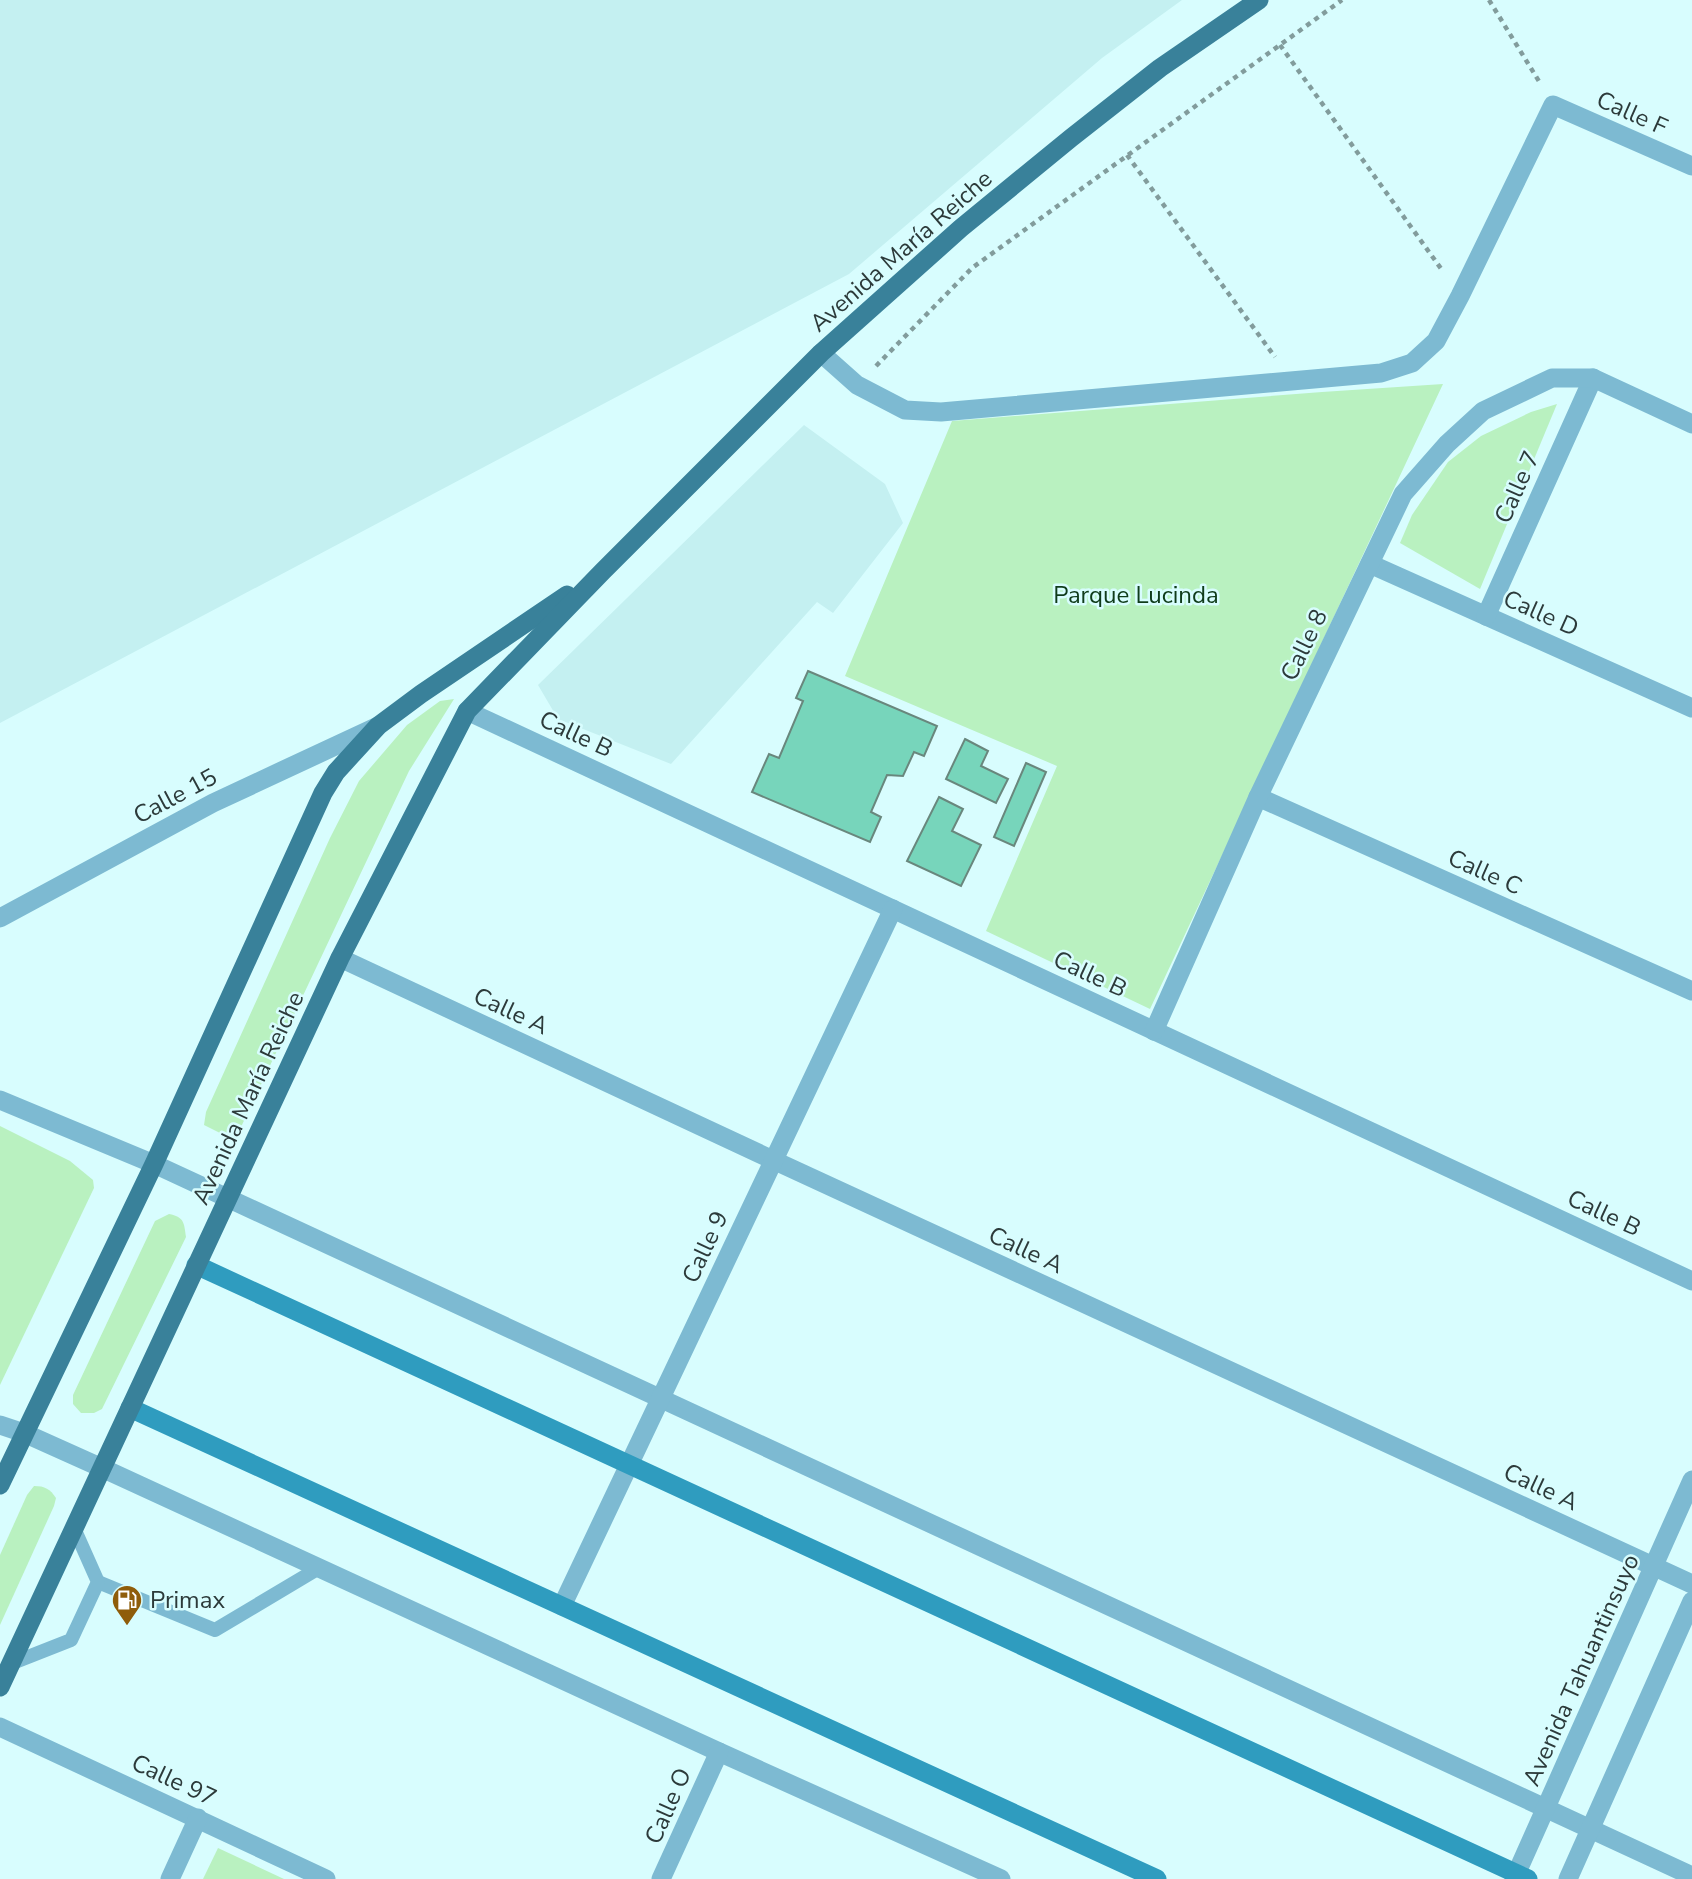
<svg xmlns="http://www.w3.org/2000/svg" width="1692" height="1879" font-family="'Nunito Sans',sans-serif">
	<rect width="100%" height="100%" fill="#d8fdfe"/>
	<g fill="#c4f0f1">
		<path d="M0 0H1182L1102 58 849 274 0 723Z"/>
		<path d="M804 425 885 484 903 523 833 613 817 602 671 764 558 719 538 685Z"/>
	</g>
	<g fill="#b9f1c0">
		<path d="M1443 384 1150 1009 986 931 1057 766 845 676 952 421 1322 392Z"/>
		<path d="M1557 404 1480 589 1400 543 1412 515 1448 462 1481 436 1531 412Z"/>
		<path d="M454 699 409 771 241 1127 228 1137 204 1125 206 1112 330 838 359 781 407 725 440 701Z"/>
		<path d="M0 1126 70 1161 93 1180 94 1188 0 1385Z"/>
		<path d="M169 1214C184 1217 184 1222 186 1237L102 1409 94 1413H81L73 1404V1395L155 1221Z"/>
		<path d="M34 1486C45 1486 50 1489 56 1498L54 1506 0 1625V1555L27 1495Z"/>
		<path d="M218 1848 284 1879H203Z"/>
	</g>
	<g fill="#77d5bb" stroke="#69877d" stroke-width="2">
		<path d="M808 671 937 726 924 756 914 752 903 776 887 775 871 812 881 817 870 842 752 792 769 754 779 758 803 701 796 698Z"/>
		<path d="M965 739 988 751 981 766 1008 779 996 803 946 779Z"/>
		<path d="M1026 763 1046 772 1014 846 994 837Z"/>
		<path d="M939 797 963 809 952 831 981 845 961 886 907 861Z"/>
	</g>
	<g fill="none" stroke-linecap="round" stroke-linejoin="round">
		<g stroke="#829c9c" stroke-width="4.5" stroke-dasharray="5 5" stroke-linecap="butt">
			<path d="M1489 0 1540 83"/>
			<path d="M1280 45 1442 270"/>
			<path d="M1127 155 1275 357"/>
			<path d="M876 366 972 268 1342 0"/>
		</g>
		<g stroke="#7dbad2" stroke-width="14">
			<path d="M98 1582 215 1630 319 1568"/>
			<path d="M10 1664 71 1640 98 1582 74 1528"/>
		</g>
		<g stroke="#7dbad2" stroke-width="19">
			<path d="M821 353 857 385 905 410 941 412 1381 373 1412 363 1436 341 1460 296 1553 105 1692 166"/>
			<path d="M1370 564 1692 708"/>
			<path d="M1486 616 1593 378"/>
			<path d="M467 711 1692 1281"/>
			<path d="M1258 797 1692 991"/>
			<path d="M0 918 213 803 378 726"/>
			<path d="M340 958 773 1160 1692 1584"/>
			<path d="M1154 1031 1258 797 1403 494 1447 444 1483 411 1552 378H1593L1692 424"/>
			<path d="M0 1100 154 1164 1692 1876"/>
			<path d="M0 1425 24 1433 102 1468 719 1752 1001 1879"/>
			<path d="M562 1606 893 909"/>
			<path d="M0 1727 326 1879"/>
			<path d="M170 1879 198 1818"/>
			<path d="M661 1879 719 1752"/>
			<path d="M1514 1879 1692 1480"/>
			<path d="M1568 1879 1692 1601"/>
		</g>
		<g stroke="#2f9cbf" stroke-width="19">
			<path d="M196 1265 1528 1879"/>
			<path d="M130 1408 1157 1879"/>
		</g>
		<g stroke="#39819a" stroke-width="19">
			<path d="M0 1485 154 1164 323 793 336 772 378 726 421 694 567 595"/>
			<path d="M0 1687 340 958 467 711 603 571 821 353 961 228 1071 138 1160 68 1259 0"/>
		</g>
	</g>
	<defs>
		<g id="fuel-pin" transform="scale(1.575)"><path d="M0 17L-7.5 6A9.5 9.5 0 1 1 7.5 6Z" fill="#8f5d0a" stroke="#d8fdfe"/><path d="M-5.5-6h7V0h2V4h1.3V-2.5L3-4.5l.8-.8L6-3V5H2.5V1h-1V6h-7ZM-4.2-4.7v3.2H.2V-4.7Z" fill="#fff"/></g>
	</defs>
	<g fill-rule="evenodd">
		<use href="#fuel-pin" x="127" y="1600"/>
	</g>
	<g text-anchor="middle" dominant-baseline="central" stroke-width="5" stroke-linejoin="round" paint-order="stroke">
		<g font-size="24" fill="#2c3a3a" stroke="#d8fdfe">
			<text transform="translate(1632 113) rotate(24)">Calle F</text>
			<text transform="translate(901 251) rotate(-41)">Avenida María Reiche</text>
			<text transform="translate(1517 487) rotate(-66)">Calle 7</text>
			<text transform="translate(1541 613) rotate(24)">Calle D</text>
			<text transform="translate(1304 645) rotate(-64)">Calle 8</text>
			<text transform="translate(576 734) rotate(25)">Calle B</text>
			<text transform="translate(175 796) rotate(-28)">Calle 15</text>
			<text transform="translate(1485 872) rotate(24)">Calle C</text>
			<text transform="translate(1090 974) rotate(25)">Calle B</text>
			<text transform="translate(511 1011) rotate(25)">Calle A</text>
			<text transform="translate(248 1098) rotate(-65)">Avenida María Reiche</text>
			<text transform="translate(1604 1213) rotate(25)">Calle B</text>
			<text transform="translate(705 1247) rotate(-65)">Calle 9</text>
			<text transform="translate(1026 1250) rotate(25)">Calle A</text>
			<text transform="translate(1541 1487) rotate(25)">Calle A</text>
			<text transform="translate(1581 1670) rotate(-66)">Avenida Tahuantinsuyo</text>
			<text transform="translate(174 1780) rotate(25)">Calle 97</text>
			<text transform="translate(668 1806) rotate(-66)">Calle O</text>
		</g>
		<g font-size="24" fill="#0f3c1a" stroke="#d8fdfe">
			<text x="1136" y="595">Parque Lucinda</text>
		</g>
		<g font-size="24" fill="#2c3a3a" stroke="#d8fdfe" text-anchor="start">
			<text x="150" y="1600">Primax</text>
		</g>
	</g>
</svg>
